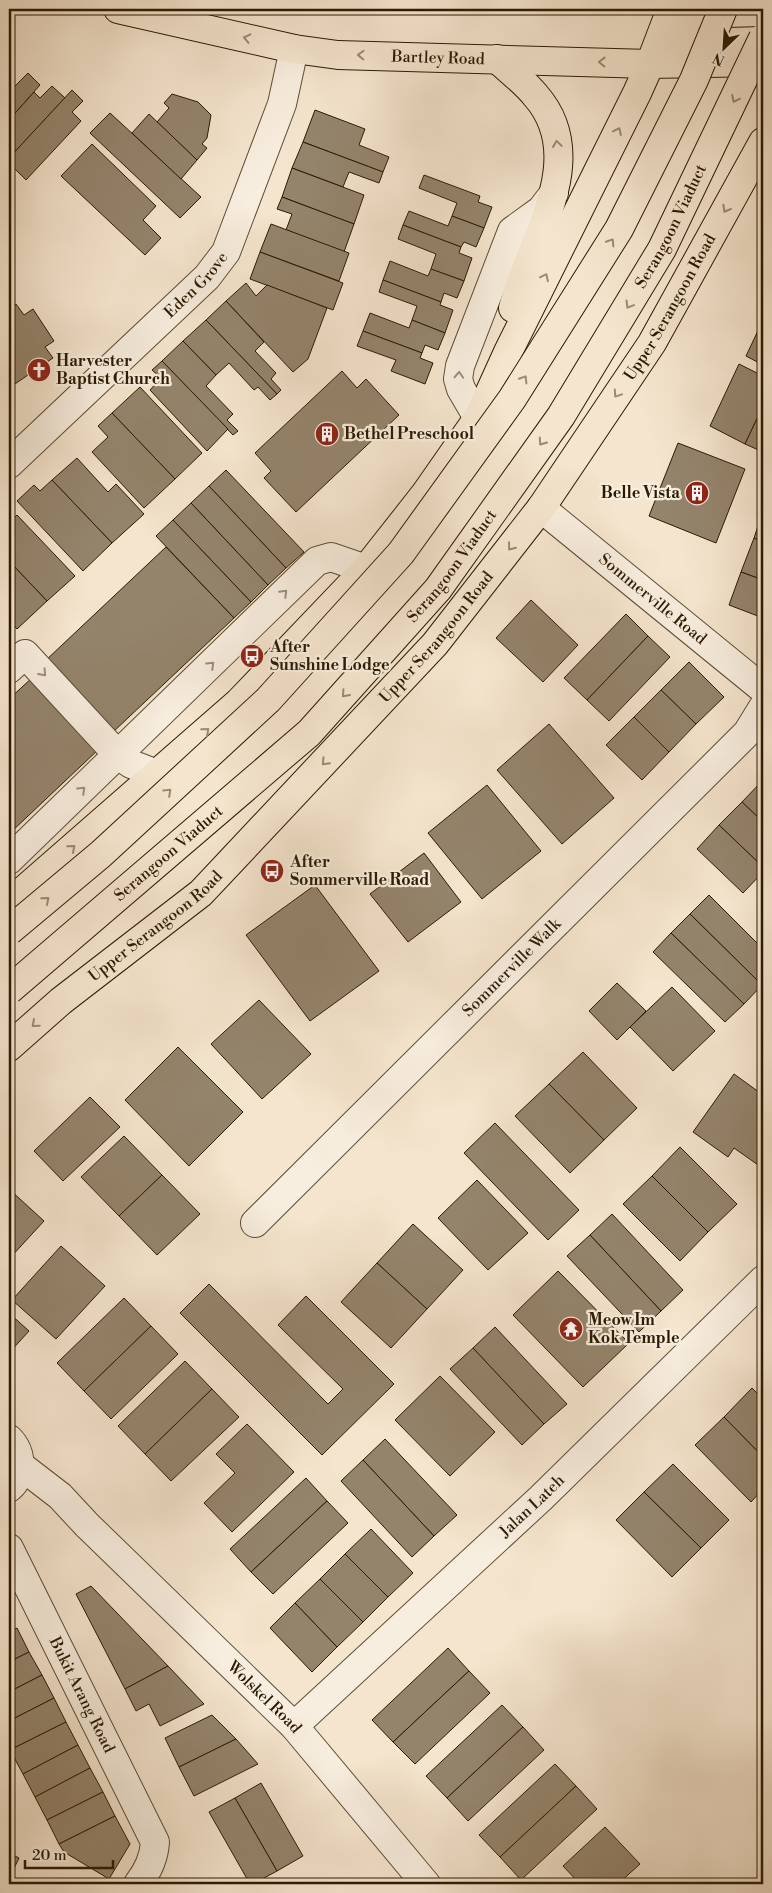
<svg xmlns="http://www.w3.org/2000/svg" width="772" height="1893" font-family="'Libre Bodoni',serif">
	<rect width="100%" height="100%" fill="#f5e5ce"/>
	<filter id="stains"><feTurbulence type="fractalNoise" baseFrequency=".004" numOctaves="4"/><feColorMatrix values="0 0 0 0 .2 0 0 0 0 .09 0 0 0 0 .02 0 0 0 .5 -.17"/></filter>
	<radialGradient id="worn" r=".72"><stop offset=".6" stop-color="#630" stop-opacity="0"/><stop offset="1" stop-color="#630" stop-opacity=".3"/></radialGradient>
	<g fill="#94846c" stroke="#2b1a02">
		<path d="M28 73 40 85 9 120V84L13 88Z"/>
		<path d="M52 86 65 98 9 158V120L34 92 40 98Z"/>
		<path d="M72 90 83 101 72 112 81 121 26 180 9 163V158Z"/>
		<path d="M172 94 198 102 211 115 207 138 202 144 207 148 197 160 157 122 169 108 164 103Z"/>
		<path d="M315 110 365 129 359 145 389 157 383 172 303 142Z"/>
		<path d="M110 113 201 197 180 218 90 133Z"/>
		<path d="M149 114 197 160 181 179 132 133Z"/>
		<path d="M303 142 383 172 379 183 349 172 343 187 292 168Z"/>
		<path d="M92 144 156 206 143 220 161 238 145 255 61 176Z"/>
		<path d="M292 168 364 195 354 224 282 197Z"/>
		<path d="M424 175 480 196 478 202 492 207 484 228 452 216 457 203 419 188Z"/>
		<path d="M282 197 354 224 344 252 286 230 292 214 277 209Z"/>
		<path d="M409 211 448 226 452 216 484 228 476 247 464 242 461 247 403 225Z"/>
		<path d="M271 224 349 253 339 281 260 252Z"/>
		<path d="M403 225 461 247 459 253 472 258 464 281 431 269 436 254 398 239Z"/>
		<path d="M260 252 343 283 333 310 250 279Z"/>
		<path d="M390 261 428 276 431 269 464 281 457 298 444 293 441 302 383 280Z"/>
		<path d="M383 280 441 302 440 305 453 310 445 333 412 320 417 306 379 292Z"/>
		<path d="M246 283 256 296 267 285 327 308 308 359 293 372 226 301Z"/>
		<path d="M226 301 264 342 255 351 276 373 271 379 281 390 277 394 206 320Z"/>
		<path d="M16 304 24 315 33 309 54 341 45 347 53 358 9 388V308Z"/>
		<path d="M370 313 409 328 412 320 445 333 438 350 425 345 422 353 363 331Z"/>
		<path d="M206 320 277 394 270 400 258 387 254 390 229 363 216 375 183 341Z"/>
		<path d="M763 320V365L746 356Z"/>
		<path d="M363 331 422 353 420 358 433 363 425 384 391 371 396 360 357 346Z"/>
		<path d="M183 341 216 375 206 386 233 414 227 420 238 431 233 435 162 361Z"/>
		<path d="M162 361 228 429 207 451 150 390 161 378 152 370Z"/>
		<path d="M739 364 763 376V406L745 444 710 426Z"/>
		<path d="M342 371 357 388 366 379 399 415 296 512 264 478 271 471 255 453Z"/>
		<path d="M140 387 202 453 175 479 112 413Z"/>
		<path d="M763 406V452L745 444Z"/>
		<path d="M112 413 175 479 144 508 92 452 108 437 98 426Z"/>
		<path d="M678 443 745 469 716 543 649 516Z"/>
		<path d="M77 458 108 492 116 484 144 514 112 543 52 480Z"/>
		<path d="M226 470 304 552 286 568 209 486Z"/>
		<path d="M52 480 112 543 83 571 17 501 34 485 40 491Z"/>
		<path d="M209 486 286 568 268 585 191 503Z"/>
		<path d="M191 503 268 585 251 602 173 520Z"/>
		<path d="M763 511V542L754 538Z"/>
		<path d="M17 515 75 576 47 601 9 561V523Z"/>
		<path d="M173 520 251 602 234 618 156 536Z"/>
		<path d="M754 538 763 542V580L741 572Z"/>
		<path d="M166 547 234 618 112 733 44 662Z"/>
		<path d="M9 561 47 601 17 629 9 620Z"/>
		<path d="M741 572 763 580V618L729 605Z"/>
		<path d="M531 600 578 645 543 682 496 638Z"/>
		<path d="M626 614 648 636 587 700 564 678Z"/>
		<path d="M648 636 670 657 609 721 587 700Z"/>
		<path d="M689 662 724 697 696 724 661 690Z"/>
		<path d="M33 677 100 748 9 834V699Z"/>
		<path d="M661 690 696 724 669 752 634 717Z"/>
		<path d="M634 717 669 752 642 780 606 745Z"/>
		<path d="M549 724 614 798 562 844 497 770Z"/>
		<path d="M763 780V822L742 802Z"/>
		<path d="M487 785 541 851 482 899 428 833Z"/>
		<path d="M742 802 763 822V867L719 825Z"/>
		<path d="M719 825 763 867V872L743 893 697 849Z"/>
		<path d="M424 853 461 902 408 942 370 894Z"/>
		<path d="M315 885 379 971 310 1021 246 935Z"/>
		<path d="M709 895 763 949 762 985 690 914Z"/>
		<path d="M690 914 762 985 744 1004 671 933Z"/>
		<path d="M671 933 744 1004 725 1022 653 952Z"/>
		<path d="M617 983 646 1011 617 1040 589 1011Z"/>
		<path d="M672 987 715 1031 673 1071 630 1027Z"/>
		<path d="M259 1000 311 1054 262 1099 211 1044Z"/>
		<path d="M178 1047 243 1112 189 1166 125 1100Z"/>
		<path d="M583 1052 637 1108 604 1140 549 1084Z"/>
		<path d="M734 1074 763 1095V1108L757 1116 763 1121V1163L761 1167 734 1148 728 1157 693 1132Z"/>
		<path d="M549 1084 604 1140 570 1173 515 1116Z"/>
		<path d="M90 1097 120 1127 63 1181 34 1151Z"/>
		<path d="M495 1123 579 1210 548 1240 464 1153Z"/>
		<path d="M124 1136 162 1175 119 1216 81 1177Z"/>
		<path d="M680 1147 737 1204 708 1232 652 1176Z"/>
		<path d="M162 1175 200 1214 157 1255 119 1216Z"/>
		<path d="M652 1176 708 1232 680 1261 623 1204Z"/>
		<path d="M477 1180 528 1233 488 1270 438 1218Z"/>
		<path d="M9 1189 44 1221 9 1259Z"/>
		<path d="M612 1214 683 1290 661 1311 590 1235Z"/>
		<path d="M413 1224 463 1270 427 1309 377 1263Z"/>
		<path d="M590 1235 661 1311 639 1332 567 1256Z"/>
		<path d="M61 1246 105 1286 56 1339 12 1300Z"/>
		<path d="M377 1263 427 1309 391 1348 341 1302Z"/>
		<path d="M558 1271 629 1343 583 1387 513 1315Z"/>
		<path d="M209 1284 328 1404 343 1389 278 1325 306 1296 394 1384 322 1455 180 1313Z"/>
		<path d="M124 1298 151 1326 84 1391 57 1363Z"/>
		<path d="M9 1313 29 1331 9 1353Z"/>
		<path d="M151 1326 178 1354 111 1419 84 1391Z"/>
		<path d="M495 1327 567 1404 544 1424 473 1348Z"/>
		<path d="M473 1348 544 1424 522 1445 450 1369Z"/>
		<path d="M185 1361 212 1389 145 1454 118 1426Z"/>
		<path d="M440 1376 495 1432 450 1476 395 1420Z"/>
		<path d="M752 1388 763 1399V1457L724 1417Z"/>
		<path d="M212 1389 239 1417 171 1481 145 1454Z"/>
		<path d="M724 1417 763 1457V1489L751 1502 695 1445Z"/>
		<path d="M247 1424 294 1472 232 1532 204 1503 235 1473 216 1454Z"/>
		<path d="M385 1439 457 1515 434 1536 363 1460Z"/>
		<path d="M363 1460 434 1536 412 1557 341 1481Z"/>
		<path d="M673 1464 729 1520 701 1548 644 1492Z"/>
		<path d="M306 1478 327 1501 251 1572 230 1549Z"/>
		<path d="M644 1492 701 1548 672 1577 616 1520Z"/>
		<path d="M327 1501 348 1523 273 1594 251 1572Z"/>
		<path d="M371 1529 413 1573 388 1597 345 1554Z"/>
		<path d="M345 1554 388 1597 363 1622 320 1579Z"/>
		<path d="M320 1579 363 1622 337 1647 295 1603Z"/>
		<path d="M91 1586 168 1666 125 1689 76 1594Z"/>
		<path d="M295 1603 337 1647 312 1672 270 1628Z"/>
		<path d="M17 1628 29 1652 9 1662V1632Z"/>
		<path d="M448 1648 469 1671 393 1742 372 1720Z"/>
		<path d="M29 1652 42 1675 9 1692V1662Z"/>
		<path d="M168 1666 204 1704 160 1726 149 1704 136 1711 125 1689Z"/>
		<path d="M469 1671 490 1693 415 1764 393 1742Z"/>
		<path d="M42 1675 54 1698 9 1721V1692Z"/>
		<path d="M54 1698 66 1722 10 1750 9 1721Z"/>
		<path d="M502 1705 523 1727 447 1798 426 1776Z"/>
		<path d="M212 1715 236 1739 179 1767 165 1738Z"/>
		<path d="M66 1722 78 1745 23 1774 10 1750Z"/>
		<path d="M523 1727 544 1750 468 1821 447 1798Z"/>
		<path d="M236 1739 258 1764 194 1796 179 1767Z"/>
		<path d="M78 1745 90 1768 35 1797 23 1774Z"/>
		<path d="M555 1764 576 1786 500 1857 479 1835Z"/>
		<path d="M90 1768 103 1792 47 1820 35 1797Z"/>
		<path d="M261 1783 303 1856 277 1871 235 1798Z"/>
		<path d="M576 1786 597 1809 521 1880 500 1857Z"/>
		<path d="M103 1792 115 1816 59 1844 47 1820Z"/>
		<path d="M235 1798 277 1871 253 1884H250L209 1812Z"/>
		<path d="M115 1816 130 1844 109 1879 64 1852 59 1844Z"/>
		<path d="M605 1827 640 1864 618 1884H580L563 1866Z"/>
		<path d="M9 1853 19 1858 9 1879Z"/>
	</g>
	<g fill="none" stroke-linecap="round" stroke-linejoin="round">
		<g stroke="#5e4d35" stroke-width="30">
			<g id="minor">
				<path d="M478 418 461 389 458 379 460 366 512 231 541 210 554 193"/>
				<path id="s1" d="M9 464 207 277 226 252 282 104 294 49"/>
				<path id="s2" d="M541 508 763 689"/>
				<path d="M9 669 25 654 118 755 131 764 157 774"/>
				<path d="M9 860 317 561 331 557 366 569"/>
				<path id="s3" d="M255 1223 747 733 763 707"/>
				<path d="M9 1439C22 1452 24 1475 9 1488"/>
				<path id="s4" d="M21 1466 60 1496 87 1525 294 1726 426 1884"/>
				<path id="s5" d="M9 1548 155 1842C154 1858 148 1871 138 1884"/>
				<path id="s6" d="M294 1726 541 1498 763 1280"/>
			</g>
		</g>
		<g stroke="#2b1a02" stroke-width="30">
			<g id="major">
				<path id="s7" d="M118 9 294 49 338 55 650 64 763 62"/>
				<path d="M663 49 691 16 693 9"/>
				<path d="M497 59C510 71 525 82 536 96 591 159 530 241 513 308"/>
				<path d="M656 61 691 43 763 41"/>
				<path d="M9 903 239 702 366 569 425 494 478 418 508 352 637 93 650 64 671 9"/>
				<path id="s8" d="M9 1047 61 1001 201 893 435 644 541 508 652 343 763 142"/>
			</g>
		</g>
		<use href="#minor" stroke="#f8eedf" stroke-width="28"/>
		<use href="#major" stroke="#f5e5ce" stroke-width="28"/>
		<g stroke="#2b1a02" stroke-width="30" stroke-linecap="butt">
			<g id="major-bridge">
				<path d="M9 931 101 854 268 700 401 553 512 399 619 229 694 80 723 9"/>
				<path id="s9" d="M9 990 309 733 438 589 561 416 662 249 763 38"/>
			</g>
		</g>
		<use href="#major-bridge" stroke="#f5e5ce" stroke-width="28"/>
	</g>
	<defs><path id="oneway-chevron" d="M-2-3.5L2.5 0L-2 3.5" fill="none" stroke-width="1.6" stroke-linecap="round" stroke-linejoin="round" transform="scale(1.25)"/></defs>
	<g stroke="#9a8a72">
		<use href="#oneway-chevron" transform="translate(247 38) rotate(-167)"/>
		<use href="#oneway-chevron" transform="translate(361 55) rotate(-178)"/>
		<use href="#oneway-chevron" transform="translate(602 62) rotate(-179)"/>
		<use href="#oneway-chevron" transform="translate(735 99) rotate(116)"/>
		<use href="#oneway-chevron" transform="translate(618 131) rotate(-64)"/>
		<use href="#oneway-chevron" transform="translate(557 144) rotate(-98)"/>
		<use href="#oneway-chevron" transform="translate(726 209) rotate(119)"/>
		<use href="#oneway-chevron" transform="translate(611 242) rotate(-58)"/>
		<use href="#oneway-chevron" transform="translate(545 277) rotate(-64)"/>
		<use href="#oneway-chevron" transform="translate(629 305) rotate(121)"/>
		<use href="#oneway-chevron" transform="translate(524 379) rotate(-58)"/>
		<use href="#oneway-chevron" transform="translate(617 394) rotate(124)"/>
		<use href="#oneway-chevron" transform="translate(542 442) rotate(125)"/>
		<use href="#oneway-chevron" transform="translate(511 547) rotate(128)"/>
		<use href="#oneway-chevron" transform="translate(345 694) rotate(132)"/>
		<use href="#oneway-chevron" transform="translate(206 731) rotate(-41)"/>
		<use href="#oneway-chevron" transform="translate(325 762) rotate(133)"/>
		<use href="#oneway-chevron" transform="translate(168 792) rotate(-43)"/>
		<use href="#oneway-chevron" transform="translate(72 848) rotate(-41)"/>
		<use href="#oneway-chevron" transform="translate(46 900) rotate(-40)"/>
		<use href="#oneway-chevron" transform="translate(35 1024) rotate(139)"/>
	</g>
	<g stroke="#9c8f7c">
		<use href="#oneway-chevron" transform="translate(459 375) rotate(-87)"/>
		<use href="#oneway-chevron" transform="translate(284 593) rotate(-45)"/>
		<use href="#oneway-chevron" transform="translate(211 665) rotate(-44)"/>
		<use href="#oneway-chevron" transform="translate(43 673) rotate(48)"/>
		<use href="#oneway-chevron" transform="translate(82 790) rotate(-44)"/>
	</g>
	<defs>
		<g id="church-disc" transform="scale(1.25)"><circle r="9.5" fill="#8f2418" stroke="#f8eedf"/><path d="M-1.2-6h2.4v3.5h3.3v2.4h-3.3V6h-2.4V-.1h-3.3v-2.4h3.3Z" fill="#fff"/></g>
		<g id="building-disc" transform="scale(1.25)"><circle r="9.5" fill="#8f2418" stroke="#f8eedf"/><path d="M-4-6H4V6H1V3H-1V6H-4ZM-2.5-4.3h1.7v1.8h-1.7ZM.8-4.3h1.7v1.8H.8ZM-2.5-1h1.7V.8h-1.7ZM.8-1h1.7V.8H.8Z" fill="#fff"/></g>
		<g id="bus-disc" transform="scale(1.25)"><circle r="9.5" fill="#8f2418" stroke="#f8eedf"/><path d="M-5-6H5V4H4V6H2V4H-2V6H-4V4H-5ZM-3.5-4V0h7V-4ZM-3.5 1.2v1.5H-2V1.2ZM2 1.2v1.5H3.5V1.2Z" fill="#fff"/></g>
		<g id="temple-disc" transform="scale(1.25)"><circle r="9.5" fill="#8f2418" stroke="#f8eedf"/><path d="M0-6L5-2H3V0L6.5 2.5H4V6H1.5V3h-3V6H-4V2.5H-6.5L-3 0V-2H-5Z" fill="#fff"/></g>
	</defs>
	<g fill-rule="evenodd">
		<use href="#church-disc" x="39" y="370"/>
		<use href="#building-disc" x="327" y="434"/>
		<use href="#building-disc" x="697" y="493"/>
		<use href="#bus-disc" x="252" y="656"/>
		<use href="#bus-disc" x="272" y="871"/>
		<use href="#temple-disc" x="571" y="1329"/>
	</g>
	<g text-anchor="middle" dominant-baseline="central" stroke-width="4.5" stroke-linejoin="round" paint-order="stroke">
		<g font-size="16" fill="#2b1a02" stroke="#f8eedf">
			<text stroke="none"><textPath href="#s7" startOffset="325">Bartley Road</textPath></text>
			<text stroke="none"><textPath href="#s9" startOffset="1020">Serangoon Viaduct</textPath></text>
			<text stroke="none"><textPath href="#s1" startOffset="259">Eden Grove</textPath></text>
			<text stroke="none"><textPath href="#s8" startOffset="999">Upper Serangoon Road</textPath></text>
			<text stroke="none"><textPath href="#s9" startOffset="615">Serangoon Viaduct</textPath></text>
			<text stroke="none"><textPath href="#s2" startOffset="144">Sommerville Road</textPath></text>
			<text stroke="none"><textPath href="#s8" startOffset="594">Upper Serangoon Road</textPath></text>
			<text stroke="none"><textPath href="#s9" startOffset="210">Serangoon Viaduct</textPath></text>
			<text stroke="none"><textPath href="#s8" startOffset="190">Upper Serangoon Road</textPath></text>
			<text stroke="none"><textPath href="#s3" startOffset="362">Sommerville Walk</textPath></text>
			<text stroke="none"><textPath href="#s6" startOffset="324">Jalan Lateh</textPath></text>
			<text stroke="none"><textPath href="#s5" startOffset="164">Bukit Arang Road</textPath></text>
			<text stroke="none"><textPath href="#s4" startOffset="336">Wolskel Road</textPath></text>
		</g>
		<g font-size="16" font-weight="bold" fill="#2b1a02" stroke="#f8eedf" text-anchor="start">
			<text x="56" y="361">Harvester<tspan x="56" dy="18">Baptist Church</tspan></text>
			<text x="344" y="434">Bethel Preschool</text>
			<text x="680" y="493" text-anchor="end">Belle Vista</text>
			<text x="270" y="647">After<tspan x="270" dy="18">Sunshine Lodge</tspan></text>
			<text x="290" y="862">After<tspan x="290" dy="18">Sommerville Road</tspan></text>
			<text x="588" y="1320">Meow Im<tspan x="588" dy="18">Kok Temple</tspan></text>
		</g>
	</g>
	<rect width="772" height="1893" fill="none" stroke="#f5e5ce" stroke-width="30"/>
	<rect x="10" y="10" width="752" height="1873" fill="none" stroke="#2b1a02" stroke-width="2.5"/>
	<rect x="15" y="15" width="742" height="1863" fill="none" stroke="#2b1a02"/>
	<g transform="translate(724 48) rotate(205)" stroke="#f8eedf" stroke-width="4" paint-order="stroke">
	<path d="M0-4L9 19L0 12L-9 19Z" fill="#2b1a02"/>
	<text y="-8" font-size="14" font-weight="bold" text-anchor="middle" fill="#2b1a02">N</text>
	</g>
	<path d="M25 1860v8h88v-8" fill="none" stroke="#2b1a02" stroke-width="2.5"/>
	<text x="32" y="1860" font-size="15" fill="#2b1a02" stroke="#f8eedf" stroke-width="4" paint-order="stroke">20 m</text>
	<rect width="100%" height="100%" filter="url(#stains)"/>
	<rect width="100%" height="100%" fill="url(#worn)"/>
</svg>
